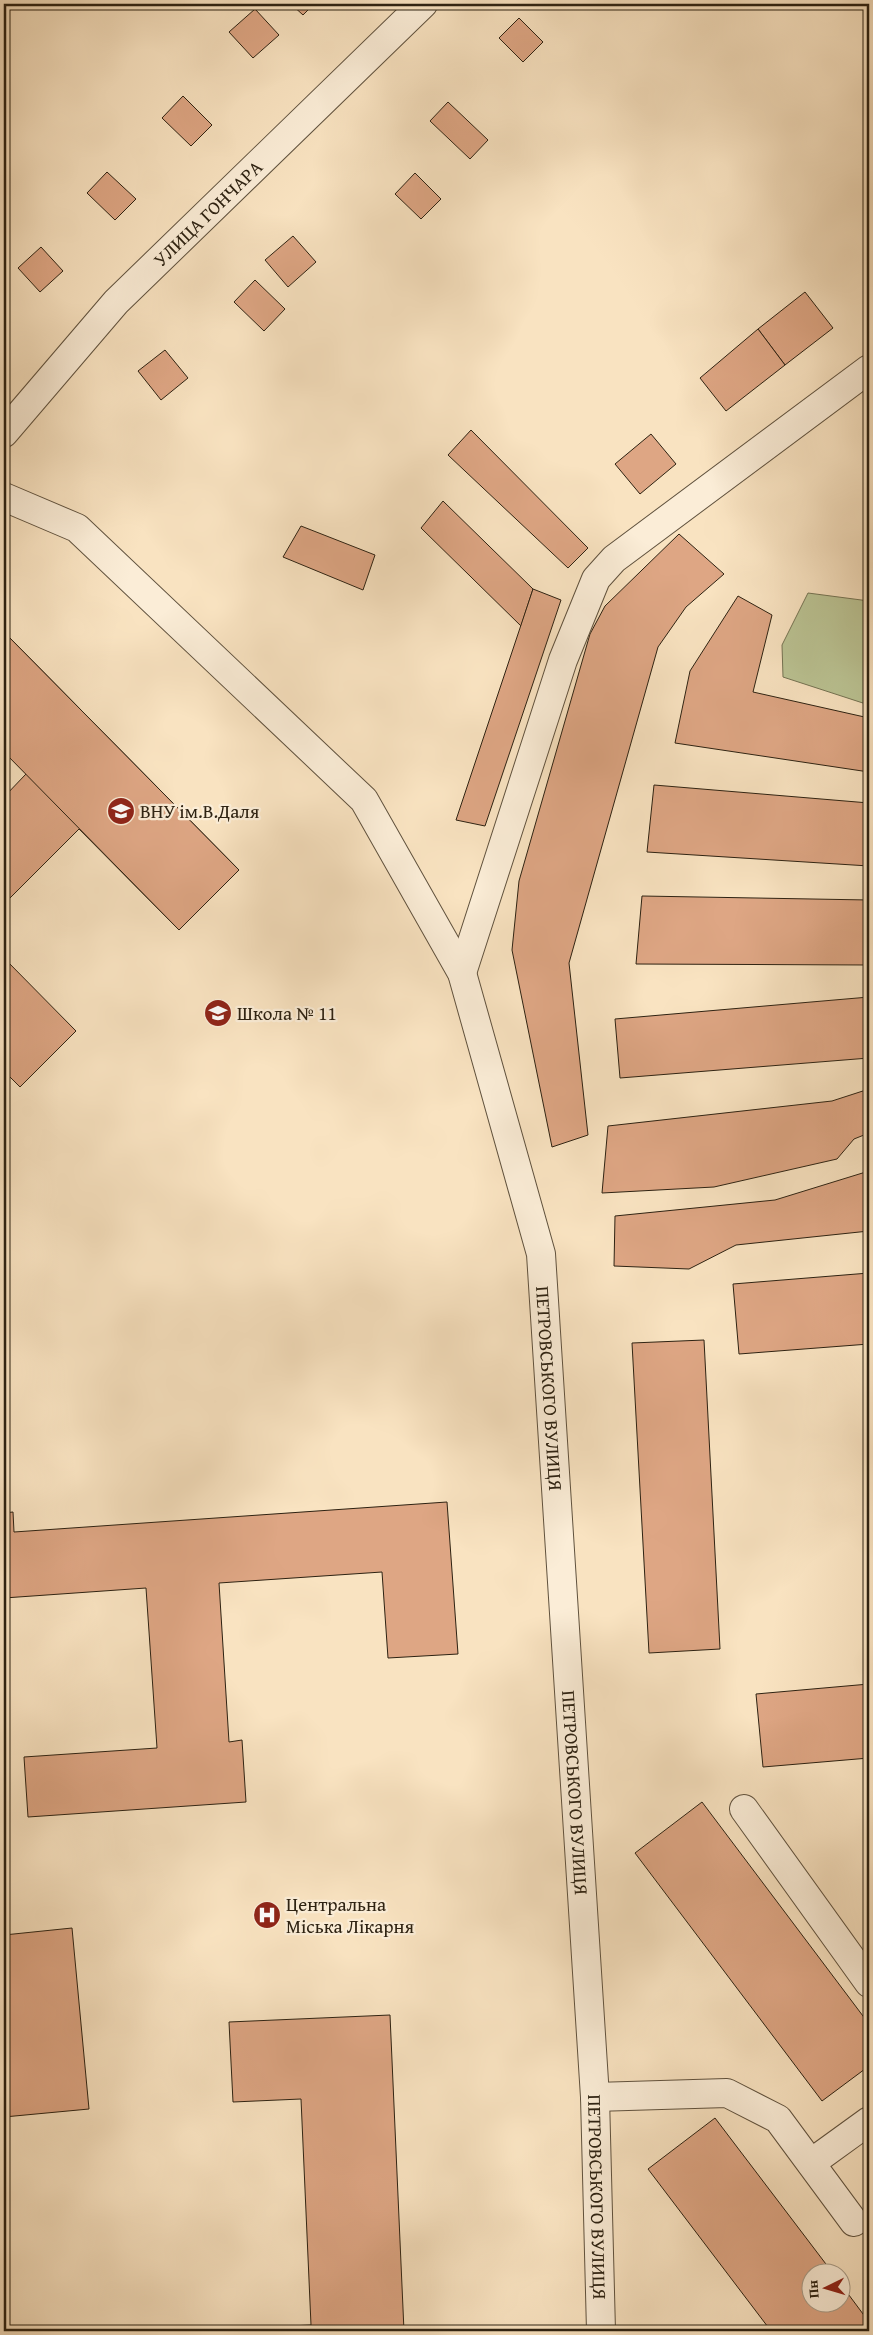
<svg xmlns="http://www.w3.org/2000/svg" width="873" height="2335" font-family="'Gentium Book Plus',serif">
	<rect width="100%" height="100%" fill="#f9e3c1"/>
	<filter id="stains"><feTurbulence type="fractalNoise" baseFrequency=".004" numOctaves="4"/><feColorMatrix values="0 0 0 0 .2 0 0 0 0 .09 0 0 0 0 .02 0 0 0 .5 -.17"/></filter>
	<radialGradient id="worn" r=".72"><stop offset=".6" stop-color="#630" stop-opacity="0"/><stop offset="1" stop-color="#630" stop-opacity=".3"/></radialGradient>
	<path fill="#bbc494" stroke="#747353" d="M808 593 869 601V705L783 677 782 645Z"/>
	<g fill="#dea684" stroke="#2d2212">
		<path d="M291 4H314L303 15Z"/>
		<path d="M255 9 279 35 253 58 229 32Z"/>
		<path d="M519 18 543 42 523 62 499 38Z"/>
		<path d="M183 96 212 125 191 146 162 118Z"/>
		<path d="M448 102 488 140 470 159 430 121Z"/>
		<path d="M107 172 136 199 115 220 87 193Z"/>
		<path d="M415 173 441 199 421 219 395 194Z"/>
		<path d="M293 236 316 262 288 287 265 260Z"/>
		<path d="M41 247 63 271 40 292 18 268Z"/>
		<path d="M255 280 285 309 264 331 234 302Z"/>
		<path d="M805 292 833 328 785 365 758 329Z"/>
		<path d="M758 329 785 365 726 411 700 378Z"/>
		<path d="M165 350 188 378 161 400 138 371Z"/>
		<path d="M471 430 588 548 568 568 448 455Z"/>
		<path d="M651 434 676 464 640 494 615 464Z"/>
		<path d="M443 501 533 589 521 626 421 528Z"/>
		<path d="M301 526 375 555 363 590 283 557Z"/>
		<path d="M679 534 724 574 686 607 658 647 569 963 588 1135 552 1147 512 950 519 881 590 634 605 606Z"/>
		<path d="M533 589 561 600 485 826 456 820Z"/>
		<path d="M738 596 772 615 753 692 869 718V772L675 743 690 671Z"/>
		<path d="M4 632 239 870 179 930 79 829 4 904V797L26 774 4 751Z"/>
		<path d="M4 632 239 870 179 930 4 752Z"/>
		<path d="M654 785 869 803V866L647 852Z"/>
		<path d="M642 896 869 900V965L636 964Z"/>
		<path d="M4 958 76 1031 20 1087 4 1071Z"/>
		<path d="M869 997V1058L620 1078 615 1019Z"/>
		<path d="M869 1089V1133L854 1139 837 1159 714 1187 602 1193 608 1126 832 1101Z"/>
		<path d="M869 1171V1231L736 1245 689 1269 614 1266 615 1216 775 1200Z"/>
		<path d="M869 1273V1344L739 1354 733 1284Z"/>
		<path d="M704 1340 720 1649 649 1653 632 1343Z"/>
		<path d="M447 1502 458 1654 388 1658 382 1572 219 1583 229 1742 242 1740 246 1802 28 1817 24 1757 157 1748 146 1588 4 1598V1513L13 1512 14 1532Z"/>
		<path d="M869 1684V1758L763 1767 756 1694Z"/>
		<path d="M702 1802 869 2024V2066L822 2101 635 1853Z"/>
		<path d="M72 1928 89 2109 4 2117V1935Z"/>
		<path d="M390 2015 404 2331H246V2328L311 2325 301 2099 233 2102 229 2022Z"/>
		<path d="M715 2118 832 2272H810V2302H840V2283L869 2322V2331H771L648 2169Z"/>
	</g>
	<g fill="none" stroke-linecap="round" stroke-linejoin="round">
		<g stroke="#60523e" stroke-width="30">
			<g id="minor">
				<path id="s1" d="M4 433 116 302 423 4"/>
				<path id="s2" d="M4 497 77 528 364 800 462 973 541 1254 595 2097 601 2331"/>
				<path d="M462 973 563 660 596 579 614 559 869 369"/>
				<path d="M744 1809 869 1983"/>
				<path d="M595 2097 727 2093 778 2119 854 2222"/>
				<path d="M811 2163 869 2121"/>
			</g>
		</g>
		<use href="#minor" stroke="#fbedd7" stroke-width="28"/>
	</g>
	<defs>
		<g id="university-disc" transform="scale(1.4375)"><circle r="9.5" fill="#8f2418" stroke="#fbedd7"/><path d="M0-5L7-2L0 1L-7-2ZM-4 1L0 2.5L4 1V4Q0 6-4 4Z" fill="#fff"/></g>
		<g id="school-disc" transform="scale(1.4375)"><circle r="9.5" fill="#8f2418" stroke="#fbedd7"/><path d="M0-5L7-2L0 1L-7-2ZM-4 1L0 2.5L4 1V4Q0 6-4 4Z" fill="#fff"/></g>
		<g id="hospital-disc" transform="scale(1.4375)"><circle r="9.5" fill="#8f2418" stroke="#fbedd7"/><path d="M-5-5h3v3.5h4V-5h3V5h-3V1.5h-4V5h-3Z" fill="#fff"/></g>
	</defs>
	<g fill-rule="evenodd">
		<use href="#university-disc" x="121" y="811"/>
		<use href="#school-disc" x="218" y="1013"/>
		<use href="#hospital-disc" x="267" y="1915"/>
	</g>
	<g text-anchor="middle" dominant-baseline="central" stroke-width="4.5" stroke-linejoin="round" paint-order="stroke">
		<g font-size="19" fill="#2d2212" stroke="#fbedd7">
			<text stroke="none"><textPath href="#s1" startOffset="300">УЛИЦА ГОНЧАРА</textPath></text>
			<text stroke="none"><textPath href="#s2" startOffset="1100">ПЕТРОВСЬКОГО ВУЛИЦЯ</textPath></text>
			<text stroke="none"><textPath href="#s2" startOffset="1505">ПЕТРОВСЬКОГО ВУЛИЦЯ</textPath></text>
			<text stroke="none"><textPath href="#s2" startOffset="1910">ПЕТРОВСЬКОГО ВУЛИЦЯ</textPath></text>
		</g>
		<g font-size="19" fill="#2d2212" stroke="#fbedd7" text-anchor="start">
			<text x="140" y="811">ВНУ ім.В.Даля</text>
			<text x="237" y="1013">Школа № 11</text>
			<text x="286" y="1904">Центральна<tspan x="286" dy="22">Міська Лікарня</tspan></text>
		</g>
	</g>
	<rect width="873" height="2335" fill="none" stroke="#f9e3c1" stroke-width="20"/>
	<rect x="5" y="5" width="863" height="2325" fill="none" stroke="#2d2212" stroke-width="2.5"/>
	<rect x="10" y="10" width="853" height="2315" fill="none" stroke="#2d2212"/>
	<g transform="translate(826 2288) rotate(265)"><circle r="24" fill="#fbedd7" stroke="#a99c88"/>
	<path d="M0-4L9 19L0 12L-9 19Z" fill="#8f2418"/>
	<text y="-8" font-size="14" font-weight="bold" text-anchor="middle" fill="#2d2212">Пн</text>
	</g>
	<rect width="100%" height="100%" filter="url(#stains)"/>
	<rect width="100%" height="100%" fill="url(#worn)"/>
</svg>
